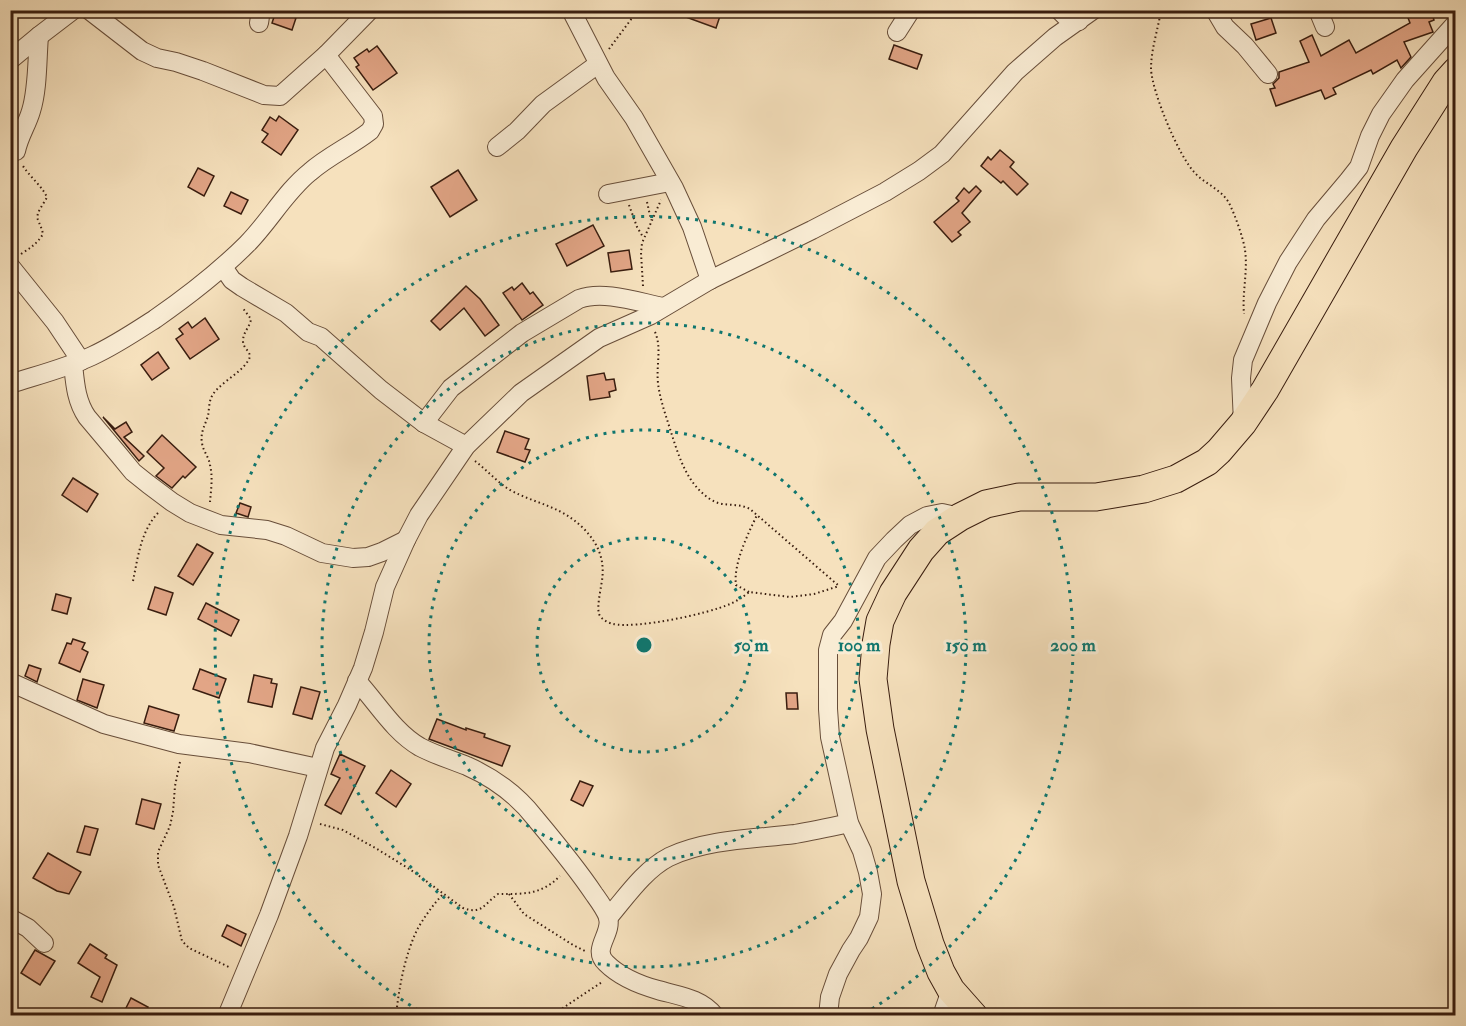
<svg xmlns="http://www.w3.org/2000/svg" width="1466" height="1026" font-family="'IM FELL Double Pica',serif">
	<rect width="100%" height="100%" fill="#f6e1bd"/>
	<filter id="stains"><feTurbulence type="fractalNoise" baseFrequency=".00333" numOctaves="4"/><feColorMatrix values="0 0 0 0 .2 0 0 0 0 .09 0 0 0 0 .02 0 0 0 .5 -.17"/></filter>
	<radialGradient id="worn" r=".72"><stop offset=".6" stop-color="#630" stop-opacity="0"/><stop offset="1" stop-color="#630" stop-opacity=".3"/></radialGradient>
	<g fill="#e2a586" stroke="#391d0f" stroke-width="1.5">
		<path d="M672 10H722L716 28 672 12Z"/>
		<path d="M1405 10H1431L1434 20 1429 22 1433 32 1404 42 1411 57 1401 68 1397 60 1373 74 1371 70 1333 88 1336 94 1325 99 1321 90 1276 106 1270 89 1275 88 1273 84 1279 78V72L1309 62 1300 41 1312 35 1321 56 1349 40 1356 53 1410 23Z"/>
		<path d="M276 11 296 18 292 30 272 23Z"/>
		<path d="M1271 18 1276 33 1256 40 1251 24Z"/>
		<path d="M894 45 922 55 917 69 889 59Z"/>
		<path d="M377 46 397 73 373 90 356 67 359 65 354 58 367 49 369 52Z"/>
		<path d="M279 116 298 130 281 155 262 142 268 134 262 130 270 117 276 121Z"/>
		<path d="M1000 150 1014 162 1010 167 1028 184 1017 195 1003 181 1001 183 981 166 988 157 991 160Z"/>
		<path d="M198 168 214 176 204 196 188 187Z"/>
		<path d="M458 170 477 200 450 217 431 187Z"/>
		<path d="M976 186 981 191 962 213 970 222 958 232 961 235 952 242 934 222 959 201 956 198 964 188 969 193Z"/>
		<path d="M231 192 248 200 241 214 224 206Z"/>
		<path d="M593 225 604 246 567 266 556 244Z"/>
		<path d="M629 250 632 269 611 272 608 253Z"/>
		<path d="M522 283 530 294 533 292 543 305 522 320 503 293 512 287 514 290Z"/>
		<path d="M466 286 480 299 499 325 485 336 464 308 440 330 431 321Z"/>
		<path d="M205 318 219 339 190 359 176 339 183 334 179 329 188 322 192 328Z"/>
		<path d="M158 352 169 368 152 380 141 365Z"/>
		<path d="M604 373 606 380 614 379 616 390 609 392 610 397 590 400 587 376Z"/>
		<path d="M103 417 115 429 126 422 132 432 124 437 144 456 139 461Z"/>
		<path d="M505 431 529 439 525 449 530 450 525 462 497 452Z"/>
		<path d="M162 435 196 467 185 478 183 476 172 488 156 476 164 468 147 452Z"/>
		<path d="M73 478 98 494 87 512 62 495Z"/>
		<path d="M240 503 251 507 248 517 236 513Z"/>
		<path d="M197 544 213 553 193 585 178 576Z"/>
		<path d="M155 587 173 593 166 615 148 609Z"/>
		<path d="M56 594 71 598 67 614 52 610Z"/>
		<path d="M206 603 239 620 231 636 198 619Z"/>
		<path d="M73 639 85 643 82 649 88 652 80 672 59 663 67 643 71 644Z"/>
		<path d="M29 665 41 669 37 682 25 676Z"/>
		<path d="M200 669 226 679 219 698 193 689Z"/>
		<path d="M254 675 272 679 271 683 277 684 272 707 248 702Z"/>
		<path d="M83 679 104 685 97 708 77 700Z"/>
		<path d="M301 687 320 692 312 719 293 714Z"/>
		<path d="M786 693H797L798 709H787Z"/>
		<path d="M149 706 179 715 174 731 144 723Z"/>
		<path d="M437 719 466 730V728L485 734 484 737 510 746 502 766 429 739Z"/>
		<path d="M340 754 365 766 341 814 325 805 340 778 331 774Z"/>
		<path d="M391 770 411 784 396 807 376 793Z"/>
		<path d="M580 781 593 786 583 806 571 800Z"/>
		<path d="M142 799 161 804 154 829 136 824Z"/>
		<path d="M85 826 98 829 90 855 77 852Z"/>
		<path d="M48 853 81 872 69 894 57 891 33 878Z"/>
		<path d="M227 925 246 934 241 946 222 936Z"/>
		<path d="M90 944 107 955 105 958 117 965 102 1002 91 997 100 977 78 963Z"/>
		<path d="M35 950 55 961 40 985 21 973Z"/>
		<path d="M131 998 148 1007 143 1016H122Z"/>
	</g>
	<g fill="none" stroke-linecap="round" stroke-linejoin="round">
		<g stroke="#684e3a" stroke-width="20">
			<g id="minor">
				<path d="M89 10 142 51 157 58 176 62 203 71 264 95 280 96 326 55 370 10"/>
				<path d="M571 10 606 78 634 118 674 188 692 227 710 280"/>
				<path d="M1059 10 1065 16 1079 21"/>
				<path d="M1215 10 1225 27 1245 46 1268 74"/>
				<path d="M1318 10 1325 27"/>
				<path d="M259 23 261 10"/>
				<path d="M897 32 911 10"/>
				<path d="M10 60 39 36 73 10"/>
				<path d="M497 147 517 131 543 104 598 64"/>
				<path d="M16 151C19 136 27 125 31 111 38 89 37 59 39 36"/>
				<path d="M608 194 670 182"/>
				<path d="M10 266 55 322 81 361"/>
				<path d="M223 267 232 280 242 287 286 313 308 332 321 337 381 390 424 423 466 446"/>
				<path d="M73 364C75 383 76 401 87 417L119 455 133 472 148 484 172 502 190 513 221 525 267 530 286 536 322 553 353 558 368 557 382 552 406 540"/>
				<path d="M10 384C38 375 66 368 92 356 114 346 135 332 155 319 188 296 219 272 247 244 269 222 286 191 310 172 328 156 351 146 370 131L374 124 373 116 326 55"/>
				<path d="M424 423 451 388 522 333 579 299C603 290 638 302 663 307"/>
				<path d="M1243 423 1241 378 1243 360 1267 303 1288 262 1316 219 1348 181 1359 167 1370 136 1381 114 1405 80 1456 23"/>
				<path d="M357 681C378 704 394 732 420 747 435 755 452 760 467 766 494 778 517 795 535 818 555 842 576 867 594 894 599 901 605 909 608 917 613 934 591 949 606 963 619 976 640 985 658 990 679 996 701 998 715 1016"/>
				<path d="M10 682 104 724 179 744 249 753 318 768"/>
				<path d="M10 918 28 928 44 943"/>
				<path d="M608 918C626 897 644 870 669 857 707 839 755 839 795 834 813 831 831 827 849 823"/>
				<path d="M227 1016 269 915 298 836 325 748 347 705 363 668 374 632 385 587 406 540 419 515 466 446 521 393 599 338 651 315 710 280 812 230 885 192 919 171 942 154 1015 72 1055 37 1093 10"/>
				<path d="M828 1016 830 997 838 974 851 950 859 938 869 917 872 894 868 872 862 851 849 823 830 737 828 709V650L832 635 843 621 877 558 894 540 910 525 927 516 942 513 960 517"/>
				<path d="M942 1016 951 990"/>
			</g>
		</g>
		<g stroke="#391d0f" stroke-width="29">
			<path id="highway" d="M974 1016 951 990 941 972 930 944 911 881 880 729 873 679 876 644 880 621 893 593 921 550 937 532 960 517 986 504 1019 497H1096L1144 489 1176 479 1207 462 1219 451 1243 423 1265 390 1404 148 1446 82 1456 71"/>
		</g>
		<g stroke="#391d0f" stroke-width="2" stroke-dasharray="1.5 3" stroke-linecap="butt">
			<path d="M1161 10C1158 30 1151 49 1151 69 1152 92 1179 157 1195 173 1205 184 1221 189 1229 203 1235 215 1243 237 1245 250 1248 271 1242 293 1244 314"/>
			<path d="M609 49 638 10"/>
			<path d="M647 202 651 220"/>
			<path d="M629 205 637 227 643 237"/>
			<path d="M21 254C30 248 37 244 43 234 42 229 40 225 38 220 35 213 44 204 47 197 41 185 30 177 23 166"/>
			<path d="M643 286 641 253 642 243 661 200"/>
			<path d="M655 332C662 348 656 365 658 383 660 400 666 416 671 432 679 457 687 484 710 499 723 508 737 502 750 509L839 586"/>
			<path d="M475 461C487 470 497 482 510 490 536 504 561 506 583 528 600 545 606 563 601 586 600 594 597 606 599 614 601 619 608 623 613 624 637 629 707 614 730 604 737 601 743 597 749 592L790 597 814 594 839 586"/>
			<path d="M210 502C211 490 213 477 210 465 209 457 203 451 202 443 200 433 205 425 208 416 209 410 209 403 211 398 217 384 239 375 248 361 254 352 243 350 243 341 243 332 250 327 251 319L242 307"/>
			<path d="M133 581C138 557 141 529 160 511"/>
			<path d="M749 592 736 585C733 564 748 534 757 515"/>
			<path d="M180 762 175 786 173 812 170 826 158 852V865L174 907 182 941 189 948 231 968"/>
			<path d="M320 824 343 830 377 849 411 870 463 908C482 915 484 904 498 894 524 894 541 895 560 876"/>
			<path d="M509 894 524 914 573 945 585 951"/>
			<path d="M396 1016C399 987 405 954 418 928 425 916 433 905 443 894"/>
			<path d="M551 1016 602 982"/>
		</g>
		<use href="#minor" stroke="#f9ecd4" stroke-width="18"/>
		<use href="#highway" stroke="#f6e1bd" stroke-width="27"/>
	</g>
	<g fill="none" stroke="#0f766e" stroke-width="3" stroke-dasharray="3 6">
		<circle cx="644" cy="645" r="107"/>
		<circle cx="644" cy="645" r="215"/>
		<circle cx="644" cy="645" r="322"/>
		<path d="M426 1015A429 429 0 1 1 862 1015"/>
	</g>
	<circle cx="644" cy="645" r="9" fill="#0f766e" stroke="#f9ecd4" stroke-width="3"/>
	<g font-size="18" text-anchor="middle" font-weight="bold" fill="#0f766e" stroke="#f9ecd4" stroke-width="6" stroke-linejoin="round" paint-order="stroke">
		<text x="751" y="651">50 m</text>
		<text x="859" y="651">100 m</text>
		<text x="966" y="651">150 m</text>
		<text x="1073" y="651">200 m</text>
	</g>
	<rect width="1466" height="1026" fill="none" stroke="#f6e1bd" stroke-width="36"/>
	<rect x="12" y="12" width="1442" height="1002" fill="none" stroke="#391d0f" stroke-width="3"/>
	<rect x="18" y="18" width="1430" height="990" fill="none" stroke="#391d0f" stroke-width="1.5"/>
	<rect width="100%" height="100%" filter="url(#stains)"/>
	<rect width="100%" height="100%" fill="url(#worn)"/>
</svg>
